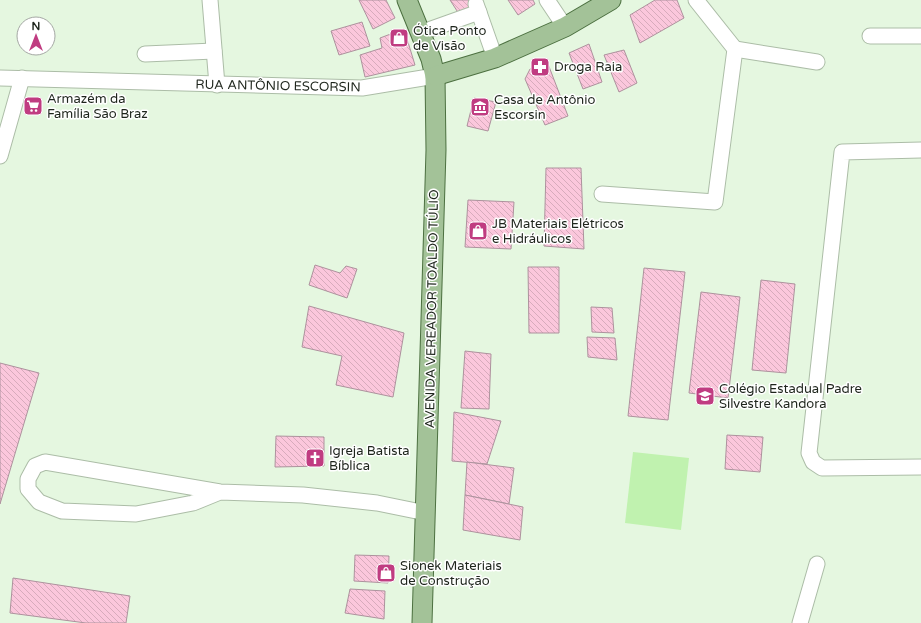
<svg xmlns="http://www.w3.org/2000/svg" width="921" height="623" font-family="'Varela Round',sans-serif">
	<defs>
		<pattern id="building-back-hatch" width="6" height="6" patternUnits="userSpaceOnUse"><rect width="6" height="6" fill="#fbc7dc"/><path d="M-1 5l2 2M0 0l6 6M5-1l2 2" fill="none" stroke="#d7abbc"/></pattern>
	</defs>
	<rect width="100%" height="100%" fill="#e5f7e0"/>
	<path fill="#c0f2af" d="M633 452 689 458 681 530 625 523Z"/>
	<g fill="url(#building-back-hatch)" stroke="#ad929d">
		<path d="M359 0H386L395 18 373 29Z"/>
		<path d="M450 0H480L459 14Z"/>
		<path d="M508 0H533L535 4 518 15Z"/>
		<path d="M655 0H677L684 18 640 43 630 15Z"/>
		<path d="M362 22 370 46 339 55 331 31Z"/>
		<path d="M404 29 415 65 365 77 360 55 382 48 380 38Z"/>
		<path d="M589 44 602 82 583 89 569 53Z"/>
		<path d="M624 50 637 83 619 92 604 55Z"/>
		<path d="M548 64 568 116 545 125 525 79 530 69Z"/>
		<path d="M474 98 496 102 488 131 467 126Z"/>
		<path d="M546 168H581L584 249 544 246Z"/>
		<path d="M468 200 514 202 511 249 465 247Z"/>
		<path d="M315 265 340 273 346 266 357 269 347 298 309 285Z"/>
		<path d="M528 267H559V333H529Z"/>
		<path d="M644 268 685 272 668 420 628 416Z"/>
		<path d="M761 280 795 284 786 373 752 370Z"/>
		<path d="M701 292 740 297 728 398 689 393Z"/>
		<path d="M309 306 404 333 393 397 336 385 342 356 302 347Z"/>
		<path d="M591 307 612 308 614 333 592 332Z"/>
		<path d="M587 337 615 338 617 360 588 357Z"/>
		<path d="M465 351 491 354 489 409 461 408Z"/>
		<path d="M0 363 39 373 0 504Z"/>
		<path d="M454 412 501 421 487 464 452 461Z"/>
		<path d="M727 435 763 437 760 472 725 469Z"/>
		<path d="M276 436 324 437V466L275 467Z"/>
		<path d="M467 462 514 468 509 504 465 495Z"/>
		<path d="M465 495 523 507 520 540 463 530Z"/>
		<path d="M355 555 389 556 388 583 354 581Z"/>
		<path d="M13 578 130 596 126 623H86L10 613Z"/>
		<path d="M350 589 385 591 384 619 345 613Z"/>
	</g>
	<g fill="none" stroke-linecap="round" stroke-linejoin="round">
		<g stroke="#acbda7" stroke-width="17">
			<g id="minor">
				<path d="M210 0 217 85"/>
				<path d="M547 0 565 27"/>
				<path d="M476 4 495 58"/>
				<path d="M420 33 479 12"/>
				<path d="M870 36H921"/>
				<path d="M735 49 817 62"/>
				<path d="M145 54 214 51"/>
				<path d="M0 78 362 88 435 76"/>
				<path d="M921 150 842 152 809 453 813 462 822 468 921 467"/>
				<path d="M0 156 22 78"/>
				<path d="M602 194 715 202 735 49 696 0"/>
				<path d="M220 492 193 503 136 514 62 511 39 502 28 489V479L35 466 45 462 220 492 303 495 377 503 426 513"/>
				<path d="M800 623 817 564"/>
			</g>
		</g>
		<g stroke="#4c7040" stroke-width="21">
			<g id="major">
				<path d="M407 0 431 59 435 76 436 150 422 623"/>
				<path d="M435 76 495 58 565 27 611 0"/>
			</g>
		</g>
		<use href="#minor" stroke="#fff" stroke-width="15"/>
		<use href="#major" stroke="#a3c298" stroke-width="19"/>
	</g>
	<defs>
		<g id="shop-square" transform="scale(1)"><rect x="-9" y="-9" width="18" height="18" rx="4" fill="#c03c81" stroke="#fff"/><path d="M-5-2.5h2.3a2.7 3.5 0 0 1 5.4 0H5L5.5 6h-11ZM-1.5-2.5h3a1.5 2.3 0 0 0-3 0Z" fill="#fff"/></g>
		<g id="pharmacy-square" transform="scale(1)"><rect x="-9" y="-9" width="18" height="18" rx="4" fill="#c03c81" stroke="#fff"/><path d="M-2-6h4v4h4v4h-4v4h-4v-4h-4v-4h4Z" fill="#fff"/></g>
		<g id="supermarket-square" transform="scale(1)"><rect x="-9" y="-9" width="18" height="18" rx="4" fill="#c03c81" stroke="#fff"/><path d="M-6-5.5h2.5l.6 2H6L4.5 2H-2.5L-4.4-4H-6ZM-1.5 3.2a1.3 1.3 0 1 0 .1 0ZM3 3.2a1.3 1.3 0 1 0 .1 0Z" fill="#fff"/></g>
		<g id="museum-square" transform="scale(1)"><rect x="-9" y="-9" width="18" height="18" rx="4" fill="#c03c81" stroke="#fff"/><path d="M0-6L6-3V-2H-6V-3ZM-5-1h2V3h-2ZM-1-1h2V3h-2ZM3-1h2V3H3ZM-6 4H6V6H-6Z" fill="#fff"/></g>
		<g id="school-square" transform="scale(1)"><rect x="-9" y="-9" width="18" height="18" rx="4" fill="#c03c81" stroke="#fff"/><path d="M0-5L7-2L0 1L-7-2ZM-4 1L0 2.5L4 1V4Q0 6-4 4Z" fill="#fff"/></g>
		<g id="church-square" transform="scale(1)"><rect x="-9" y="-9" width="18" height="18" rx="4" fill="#c03c81" stroke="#fff"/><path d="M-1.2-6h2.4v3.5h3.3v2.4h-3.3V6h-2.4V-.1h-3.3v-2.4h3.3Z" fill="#fff"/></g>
	</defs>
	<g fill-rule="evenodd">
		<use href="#shop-square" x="399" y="38"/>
		<use href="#pharmacy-square" x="540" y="67"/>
		<use href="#supermarket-square" x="33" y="106"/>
		<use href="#museum-square" x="480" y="107"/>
		<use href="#shop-square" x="478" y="231"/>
		<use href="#school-square" x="705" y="396"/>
		<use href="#church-square" x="315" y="458"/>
		<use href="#shop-square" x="386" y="573"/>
	</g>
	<g text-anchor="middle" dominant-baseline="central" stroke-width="3" stroke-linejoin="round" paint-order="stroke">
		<g font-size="13" fill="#1e251c" stroke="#fff" text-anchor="start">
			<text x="413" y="31">Ótica Ponto<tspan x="413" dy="15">de Visão</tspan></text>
			<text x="554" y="67">Droga Raia</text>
			<text x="47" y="99">Armazém da<tspan x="47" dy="15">Família São Braz</tspan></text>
			<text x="494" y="100">Casa de Antônio<tspan x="494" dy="15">Escorsin</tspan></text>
			<text x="492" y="224">JB Materiais Elétricos<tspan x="492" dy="15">e Hidráulicos</tspan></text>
			<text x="719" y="389">Colégio Estadual Padre<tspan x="719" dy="15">Silvestre Kandora</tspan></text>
			<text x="329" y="451">Igreja Batista<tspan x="329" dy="15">Bíblica</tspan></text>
			<text x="400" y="566">Sionek Materiais<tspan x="400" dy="15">de Construção</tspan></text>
		</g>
		<g font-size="13" fill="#1e251c" stroke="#fff">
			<text transform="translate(278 86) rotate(1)">RUA ANTÔNIO ESCORSIN</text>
			<text transform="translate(432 309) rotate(-89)">AVENIDA VEREADOR TOALDO TÚLIO</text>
		</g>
	</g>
	<g transform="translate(36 36)"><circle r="19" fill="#ffffff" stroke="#a5a8a4"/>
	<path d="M0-3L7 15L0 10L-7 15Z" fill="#c03c81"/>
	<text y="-6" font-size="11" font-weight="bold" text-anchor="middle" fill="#1e251c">N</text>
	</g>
</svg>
